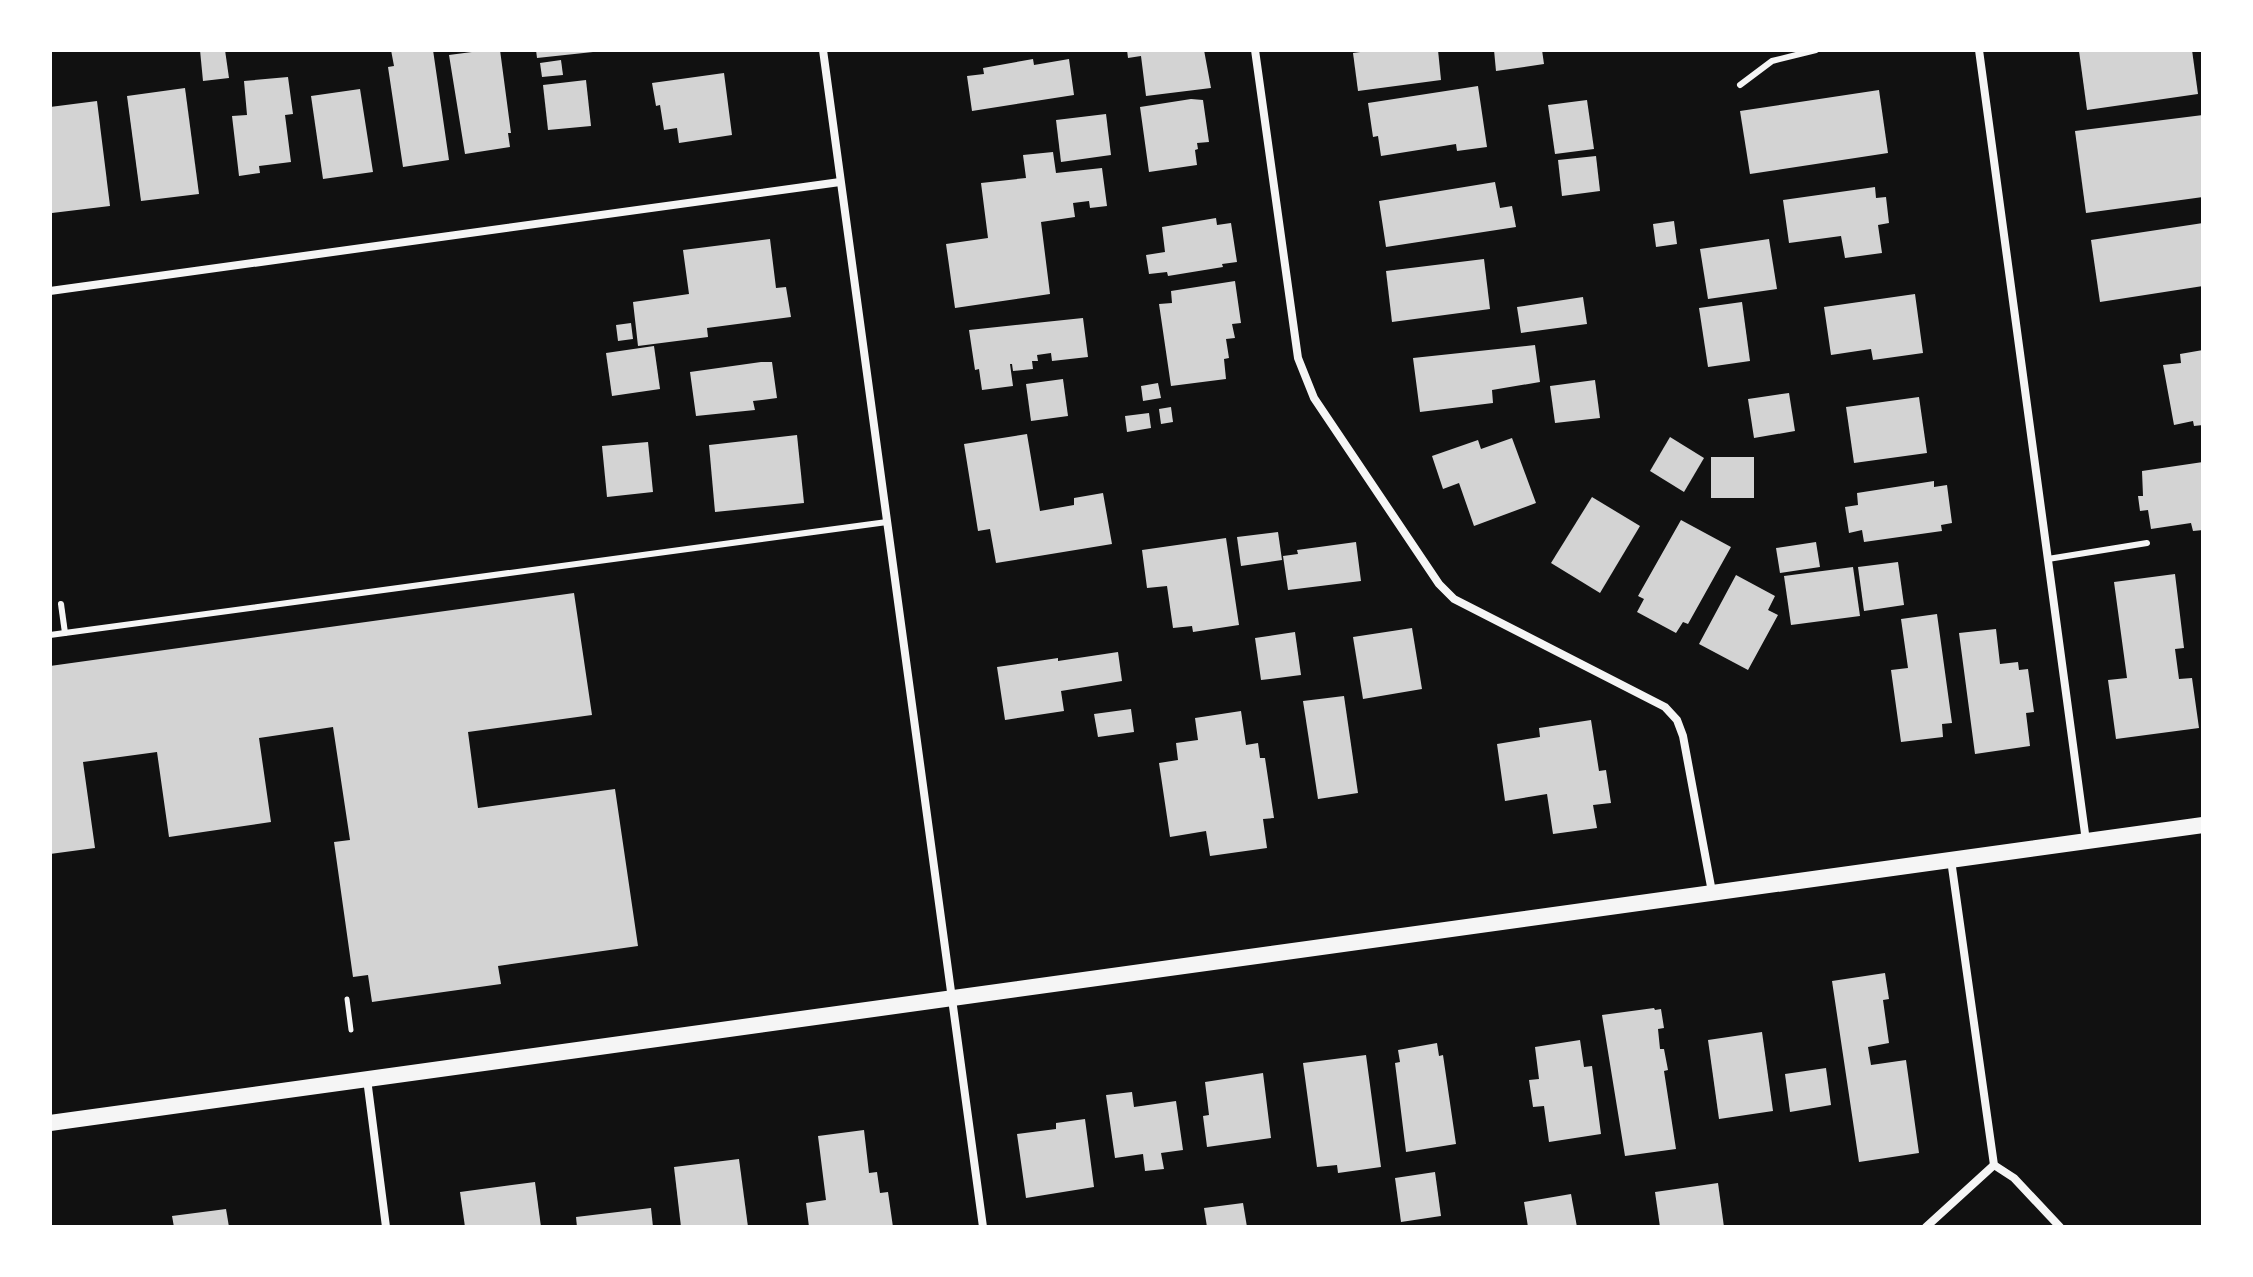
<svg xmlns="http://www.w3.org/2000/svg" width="2253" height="1277" font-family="'Work Sans',sans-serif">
	<rect width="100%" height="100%" fill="#111"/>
	<g fill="#d3d3d3">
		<path d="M200 50H225L229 78 203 81Z"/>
		<path d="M391 50H433L449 160 403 167 388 67 394 66Z"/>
		<path d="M487 50H500L511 133H508L510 147 465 154 449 55Z"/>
		<path d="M536 50H593V52L537 58Z"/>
		<path d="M1127 50H1204L1211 88 1146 96 1141 56 1128 58Z"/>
		<path d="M1375 50H1438L1441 80 1358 91 1353 53Z"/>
		<path d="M1494 50H1542L1544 64 1496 71Z"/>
		<path d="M2088 50H2192L2198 94 2087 110 2079 51Z"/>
		<path d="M1033 59 1034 65 1069 59 1074 95 972 111 967 76 984 74 983 68Z"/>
		<path d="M561 60 563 75 542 77 540 63Z"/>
		<path d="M724 73 732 135 679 143 677 128 664 130 660 105 656 106 652 83Z"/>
		<path d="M288 77 293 114 285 115 291 162 259 166 260 173 239 176 232 116 247 115 244 81Z"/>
		<path d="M586 80 591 126 548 130 543 85Z"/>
		<path d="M1478 86 1487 147 1457 151 1456 144 1381 156 1378 136 1373 137 1368 103Z"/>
		<path d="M185 88 199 194 141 201 127 96Z"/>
		<path d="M360 89 373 172 323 179 311 96Z"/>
		<path d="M1879 90 1888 153 1750 174 1740 111Z"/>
		<path d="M1191 99 1203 100 1209 142 1197 143 1198 149 1195 150 1197 165 1149 172 1140 107Z"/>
		<path d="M1587 100 1594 149 1555 154 1548 105Z"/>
		<path d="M97 101 110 206 52 213 50 107Z"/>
		<path d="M1106 114 1111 155 1061 162 1056 120Z"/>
		<path d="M2203 115V197L2086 213 2075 131Z"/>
		<path d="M1053 152 1056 173 1102 168 1107 206 1090 208 1089 201 1073 203 1075 217 1041 222 1050 294 955 308 946 244 988 238 981 183 1026 178 1023 155Z"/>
		<path d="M1596 156 1600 191 1562 196 1558 160Z"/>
		<path d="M1495 182 1500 208 1512 206 1516 227 1386 247 1379 201Z"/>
		<path d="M1875 187 1876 198 1886 197 1889 223 1878 225 1882 253 1845 258 1841 236 1789 243 1783 200Z"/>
		<path d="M1216 218 1217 225 1231 223 1237 262 1222 264 1223 267 1168 276 1167 272 1149 274 1146 255 1165 252 1162 227Z"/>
		<path d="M1674 221 1677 244 1656 247 1653 224Z"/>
		<path d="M2203 223V286L2100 302 2091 240Z"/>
		<path d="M770 239 776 288 786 287 791 317 707 328 708 337 638 346 633 302 689 294 683 250Z"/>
		<path d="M1769 239 1777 289 1708 299 1700 249Z"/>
		<path d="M1484 259 1490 309 1392 322 1386 271Z"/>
		<path d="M1235 281 1241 323 1232 324 1235 338 1226 339 1229 358 1224 359 1226 379 1171 386 1159 304 1172 303 1171 291Z"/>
		<path d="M1915 294 1923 353 1873 360 1871 349 1831 355 1824 307Z"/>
		<path d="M1583 297 1587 324 1521 333 1517 307Z"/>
		<path d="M1742 302 1750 361 1708 367 1699 308Z"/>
		<path d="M1083 318 1088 357 1052 361 1051 353 1037 355 1038 361H1032L1033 369 1013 371 1012 364H1010L1013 386 982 390 979 369 975 370 969 330Z"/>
		<path d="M631 323 633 339 618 341 616 325Z"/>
		<path d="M1535 345 1540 382 1492 390 1493 403 1420 412 1413 358Z"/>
		<path d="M654 346 660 389 612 396 606 353Z"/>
		<path d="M2203 350V425L2194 426 2193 421 2174 425 2163 365 2181 363 2180 354Z"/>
		<path d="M761 362H772L777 398 753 401 755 410 696 416 690 372Z"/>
		<path d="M1063 379 1068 416 1031 421 1026 384Z"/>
		<path d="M1595 380 1600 418 1555 423 1550 386Z"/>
		<path d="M1158 383 1161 398 1143 401 1141 386Z"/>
		<path d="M1789 393 1795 431 1754 438 1748 399Z"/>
		<path d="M1919 397 1927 453 1854 463 1846 407Z"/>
		<path d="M1171 407 1173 422 1161 424 1159 409Z"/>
		<path d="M1149 413 1151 428 1127 432 1125 416Z"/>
		<path d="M1027 434 1040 511 1074 505V498L1103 493 1112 544 996 563 990 529 978 531 964 444Z"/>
		<path d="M797 435 804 503 715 512 709 445Z"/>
		<path d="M1670 437 1704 458 1684 492 1650 471Z"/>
		<path d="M1512 438 1536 503 1474 526 1459 483 1443 489 1432 456 1478 440 1481 449Z"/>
		<path d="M648 442 653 492 607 497 602 446Z"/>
		<rect x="1711" y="457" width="43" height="41"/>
		<path d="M2203 462V530L2193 531 2191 523 2151 529 2148 510 2140 511 2138 496H2143L2142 471Z"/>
		<path d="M1934 481V487L1947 485 1952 523 1941 525 1942 531 1864 542 1862 530 1849 533 1845 507 1858 505 1857 493Z"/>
		<path d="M1592 497 1640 526 1600 593 1551 563Z"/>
		<path d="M1681 520 1731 547 1688 624 1683 622 1676 633 1637 612 1644 599 1638 596Z"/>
		<path d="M1278 532 1282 560 1241 566 1237 537Z"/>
		<path d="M1226 538 1239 625 1193 632 1192 626 1173 628 1167 586 1147 588 1142 550Z"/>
		<path d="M1356 542 1361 581 1288 590 1283 556 1298 554 1297 550Z"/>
		<path d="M1816 542 1820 567 1780 573 1776 548Z"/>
		<path d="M1898 562 1904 605 1864 611 1858 567Z"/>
		<path d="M1853 567 1860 616 1791 625 1784 576Z"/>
		<path d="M2175 574 2184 648 2175 649 2179 679 2192 678 2199 728 2116 739 2108 680 2127 678 2114 582Z"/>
		<path d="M1736 575 1775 596 1768 610 1778 615 1748 670 1699 644Z"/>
		<path d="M574 593 592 715 468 732 478 808 615 789 638 946 498 966 501 984 372 1002 368 975 353 977 334 842 350 840 333 727 259 738 271 822 169 837 157 752 83 762 95 848 50 854V666Z"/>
		<path d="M1937 614 1952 723 1942 724 1943 737 1901 742 1891 670 1908 668 1901 619Z"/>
		<path d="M1412 628 1422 689 1363 699 1353 637Z"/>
		<path d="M1996 629 2000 664 2018 662 2019 670 2028 669 2034 712 2026 713 2030 746 1975 754 1959 633Z"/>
		<path d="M1295 632 1301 675 1261 680 1255 638Z"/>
		<path d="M1118 652 1122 681 1061 691 1064 711 1005 720 997 667 1058 658V661Z"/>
		<path d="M1344 696 1358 793 1318 799 1303 701Z"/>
		<path d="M1131 709 1134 732 1098 737 1094 714Z"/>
		<path d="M1241 711 1246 745 1258 743 1260 758H1265L1274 818 1263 819 1267 848 1210 856 1206 831 1170 837 1159 763 1178 760 1176 743 1198 740 1195 718Z"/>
		<path d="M1591 720 1599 771 1606 770 1611 803 1593 805 1597 828 1553 834 1547 794 1505 801 1497 744 1540 737 1539 728Z"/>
		<path d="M1885 973 1889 999 1883 1000 1889 1043 1868 1047 1871 1065 1906 1060 1919 1153 1859 1162 1832 981Z"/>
		<path d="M1654 1008 1655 1010 1661 1009 1664 1028 1658 1029 1660 1049H1664L1668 1070 1664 1071 1676 1149 1625 1156 1602 1015Z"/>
		<path d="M1762 1032 1773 1111 1719 1119 1708 1040Z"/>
		<path d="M1580 1040 1584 1067 1592 1066 1601 1134 1549 1142 1544 1106 1533 1107 1529 1080 1539 1079 1535 1047Z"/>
		<path d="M1437 1043 1439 1056 1443 1055 1456 1144 1406 1152 1395 1063 1400 1062 1398 1050Z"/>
		<path d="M1366 1055 1381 1167 1338 1173 1337 1165 1317 1167 1303 1063Z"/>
		<path d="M1826 1068 1831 1105 1790 1112 1785 1074Z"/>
		<path d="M1263 1073 1271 1138 1207 1147 1203 1116 1209 1115 1205 1082Z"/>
		<path d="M1132 1092 1134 1107 1176 1101 1183 1150 1161 1153 1164 1169 1145 1171 1143 1154 1115 1158 1106 1095Z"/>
		<path d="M1085 1119 1094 1187 1026 1198 1017 1134 1056 1129V1123Z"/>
		<path d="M864 1130 869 1173 877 1172 880 1193 888 1192 893 1227H809L806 1203 826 1200 818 1136Z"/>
		<path d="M739 1159 748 1227H681L674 1167Z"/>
		<path d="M1435 1172 1441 1216 1401 1222 1395 1178Z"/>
		<path d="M535 1182 541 1227H465L460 1192Z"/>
		<path d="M1718 1183 1724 1227H1660L1655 1192Z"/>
		<path d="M1571 1194 1577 1227H1528L1524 1202Z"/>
		<path d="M1243 1203 1247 1227H1207L1204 1208Z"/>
		<path d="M651 1208 653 1227H577L576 1217Z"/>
		<path d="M226 1209 229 1227H174L172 1216Z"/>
	</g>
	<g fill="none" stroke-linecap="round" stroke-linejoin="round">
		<path stroke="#f5f5f5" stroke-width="5" d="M347 999 351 1030"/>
		<g stroke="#f5f5f5" stroke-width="6">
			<path d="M1740 85 1772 61 1816 50"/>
			<path d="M2048 559 2147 543"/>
			<path d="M61 604 65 633"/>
			<path d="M50 635 887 522"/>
		</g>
		<g stroke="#f5f5f5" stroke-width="8">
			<path d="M823 50 983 1227"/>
			<path d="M1255 50 1298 358 1314 398 1439 584 1454 599 1665 707 1677 720 1683 736 1712 892"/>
			<path d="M1979 50 2086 841"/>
			<path d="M50 291 840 182"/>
			<path d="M1951 860 1994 1165 2014 1178 2060 1227"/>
			<path d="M367 1079 386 1227"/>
			<path d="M1926 1227 1994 1165"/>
		</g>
		<path stroke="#f5f5f5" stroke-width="16" d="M50 1123 2203 825"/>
	</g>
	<rect width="2253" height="1277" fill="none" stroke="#ffffff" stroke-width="104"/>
</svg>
